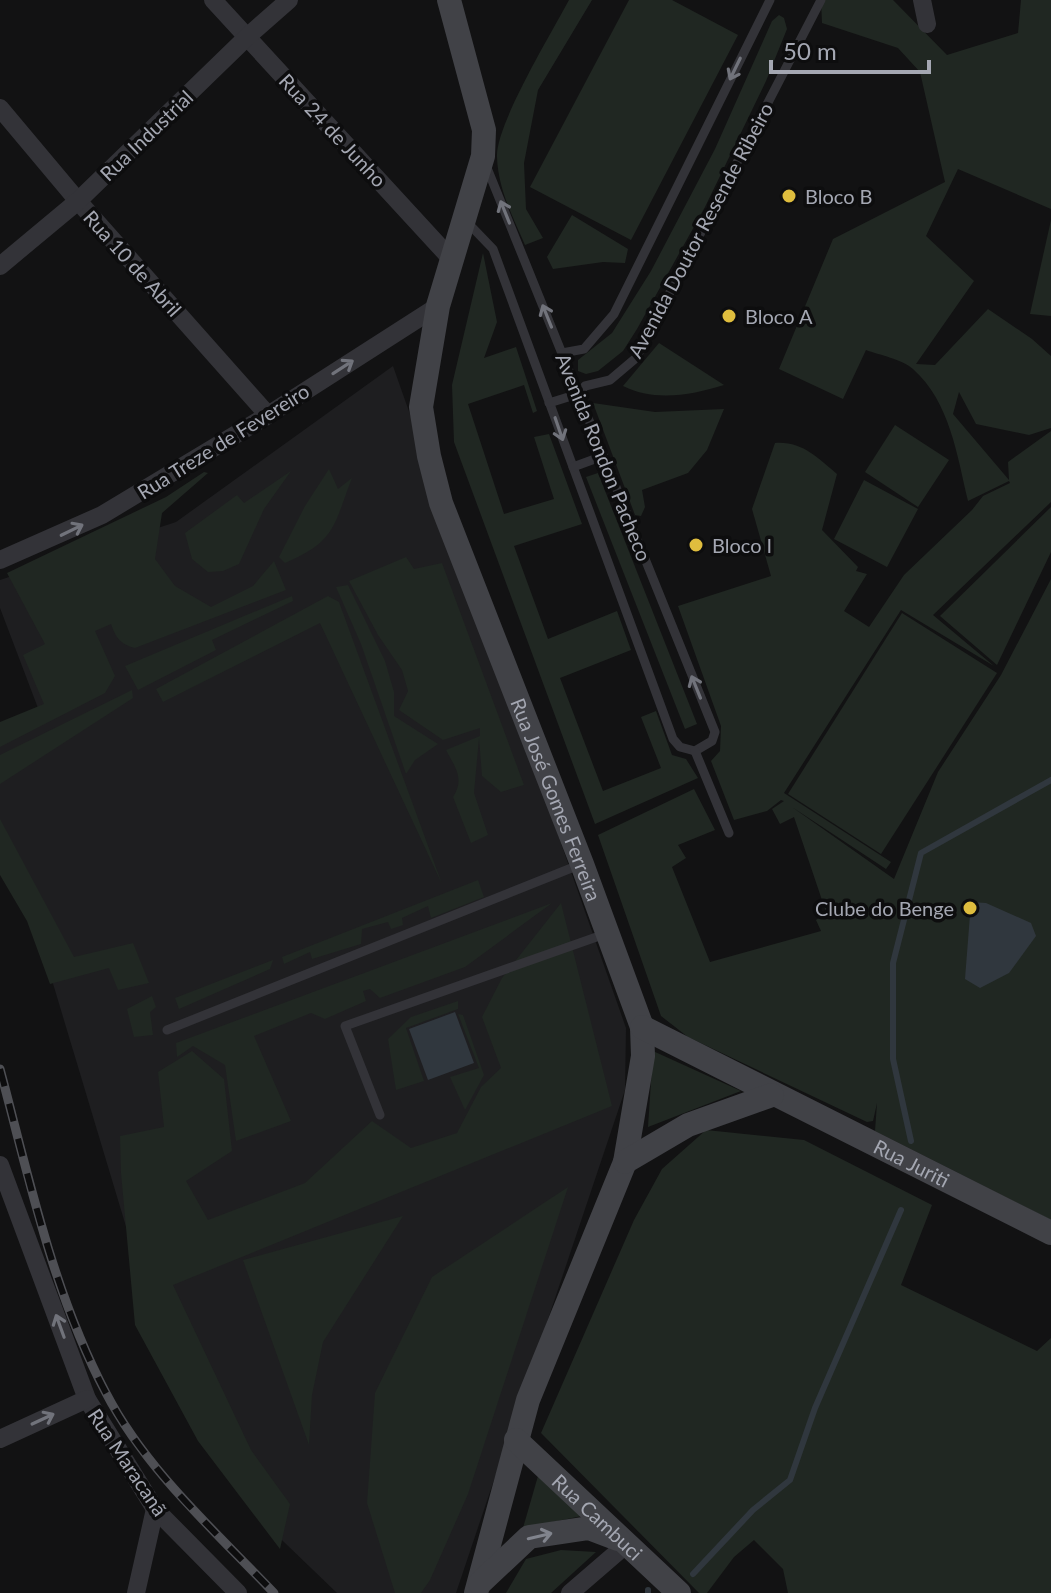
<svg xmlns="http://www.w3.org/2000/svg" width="1051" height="1593" font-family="Lato,sans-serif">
	<rect width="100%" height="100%" fill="#121213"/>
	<path fill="#1e1e20" d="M393 366 626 1028 625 1090 456 1593H337L259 1518 179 1403 33 917 0 852V737L41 716 0 608V580L176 522Z"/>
	<g fill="#202722">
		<path d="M569 0H592L538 90 524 163 526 209 543 238 525 245C513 217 498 189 497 157 495 126 552 32 569 0Z"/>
		<path d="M629 0H672L738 35 631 240 530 187Z"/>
		<path d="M821 0H893L947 55 1018 33 1021 0H1051V209L958 169 926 236 974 281 916 364 935 365 988 309 1032 339 1051 356V428L1029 435 976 424 959 392 953 414 1009 480 1008 462 1051 431V502L933 615 994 666 901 610 784 793 891 862 886 869 792 807 894 879 938 772 1001 675 1051 579V1220L875 1131 877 1103 873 1121 867 1122 688 1037 661 1016 598 835 694 789 715 830 678 845 686 858 672 867 710 962 821 931 816 920 826 912 794 817 780 824 772 809 784 801 781 800 767 811 734 820 711 761 720 751 721 726 678 606 771 576 752 509 775 443C802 441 818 458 837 474L822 530 858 567 856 571 867 574 844 611 869 627 904 575 972 510 983 496 1010 483 1009 481 968 501C957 455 950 402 913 369 902 359 879 355 866 350L843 399 779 369 833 239 945 182 920 72 898 48 822 23Z"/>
		<path d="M779 15 784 18 787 29 766 81 705 207 637 329 623 351 598 371 586 374 578 371V360L612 333 651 271 715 149 772 21Z"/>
		<path d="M572 215 628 249 625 263 603 262 553 269 547 257Z"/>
		<path d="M1051 220V316L1030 314Z"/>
		<path d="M483 253 497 322 484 358 516 347 537 411 533 413 524 385 468 404 504 514 554 499 534 437 549 434 582 524 514 546 548 639 617 611 631 650 560 678 603 791 661 768 641 717 656 711 672 755 686 759 698 778 595 824 454 442 452 385Z"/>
		<path d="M659 343 724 385C692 395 654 402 623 386Z"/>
		<path d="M593 403 655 412 724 409 707 450 688 473 642 490 645 507 641 516 635 515Z"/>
		<path d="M895 425 949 460 918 507 865 472Z"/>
		<path d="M329 469 338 489 352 478C333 527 336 541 285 563L279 557 305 506Z"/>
		<path d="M291 471 264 509 239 564 223 571 208 572 192 559 185 533 237 495 244 503Z"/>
		<path d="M204 472 208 473 162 513 155 559 175 586 211 607 253 586 274 561 286 590 135 648C120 644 116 638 111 624L95 631 115 676 105 693 0 747V722L44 704 23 655 45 644 7 573 166 497Z"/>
		<path d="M598 473 697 724 685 729 586 477Z"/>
		<path d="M864 480 918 509 887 567 834 539Z"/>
		<path d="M1051 507V552L997 665 940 616Z"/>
		<path d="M406 557 414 569 442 563 524 785 501 792 482 776 479 738 474 793 488 835 471 843 453 797C465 779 455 767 446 750L480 736V728L443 740 399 710 408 691 402 670 378 635 349 581Z"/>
		<path d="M348 585 385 661 394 692V716L438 744 415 760 406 774 361 644 336 587Z"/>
		<path d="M292 596 293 601 212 640 216 650 138 690 125 666Z"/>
		<path d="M328 596 339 602 442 884 320 623 163 702 156 689Z"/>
		<path d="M902 613 997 673 881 854 788 794Z"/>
		<path d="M132 690 133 698 0 784V755Z"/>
		<path d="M0 819 74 957 133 943 149 983 118 990 109 968 50 984 27 921 0 875Z"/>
		<path d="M478 880 484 897 431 918 428 906 402 918 403 925 391 929 388 922 362 929 361 944 312 959 310 952 284 964 282 957Z"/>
		<path d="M552 903 465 967 380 998 370 989 363 991 366 1001 325 1019 311 1013 254 1036 291 1121 236 1141 225 1065 193 1046 177 1057 176 1043Z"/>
		<path d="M561 903 612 1106 173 1285 251 1450 290 1504 280 1549 198 1441 135 1325 121 1173 120 1136 164 1127 158 1072 192 1051 224 1079 232 1151 186 1181 208 1220 305 1183 372 1121 411 1148 457 1133 481 1087 501 1068 482 1017 502 978Z"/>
		<path d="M273 960 270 969 179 1009 175 998Z"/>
		<path d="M152 996 156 1007 150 1012 153 1035 134 1037 127 1009Z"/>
		<path d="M458 1001V1009L406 1028 424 1081 396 1090 388 1039 411 1017Z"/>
		<path d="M458 1014 463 1015 484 1075 465 1110 450 1077 479 1068Z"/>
		<path d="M653 1051 741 1091 648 1127Z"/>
		<path d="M706 1130 804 1140 932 1205 901 1285 1037 1351 1051 1338V1593H788L783 1569 754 1540 734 1557 707 1593H699L541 1433 634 1220 662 1169Z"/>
		<path d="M568 1187 468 1494 430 1580 421 1593H395L367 1503 375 1393 432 1277Z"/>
		<path d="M403 1216 323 1342 312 1395 309 1445 243 1260Z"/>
		<path d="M538 1476 582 1516 523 1528Z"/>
		<path d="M561 1550 596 1552 551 1593H506L526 1559Z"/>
	</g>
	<g fill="#30373e">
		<path d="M971 902 986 903 1031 923 1036 936 1009 973 980 988 965 979Z"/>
		<path d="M455 1012 474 1063 428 1080 409 1029Z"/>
	</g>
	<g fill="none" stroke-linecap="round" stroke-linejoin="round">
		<g stroke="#30373e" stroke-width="6">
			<path d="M911 1141 893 1059V963L921 853 1051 780"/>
			<path d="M693 1574 753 1510 790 1480 815 1408 901 1210"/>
			<path d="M648 1593V1590"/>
		</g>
		<g stroke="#333338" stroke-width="9">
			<path d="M467 222 493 249 673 739 680 747 695 751 712 741 715 732 485 163"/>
			<path d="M562 353 584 349 614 314 770 0"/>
			<path d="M549 403 578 394 585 386 610 380 636 358 821 0"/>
			<path d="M573 467 603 456"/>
			<path d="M695 751 729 833"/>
			<path d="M167 1030 579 865"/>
			<path d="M380 1115 345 1026 605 934"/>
		</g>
		<g stroke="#333338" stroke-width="18">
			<path d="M213 0 453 261"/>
			<path d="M922 0 927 24"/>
			<path d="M0 108 78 201 268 415"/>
			<path d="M0 266 78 201 247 37 289 0"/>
			<path d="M0 560 102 515 268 415 438 306"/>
			<path d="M0 1165 87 1399 155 1509 238 1593"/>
			<path d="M0 1439 87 1399"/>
			<path d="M136 1593 155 1509"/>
			<path d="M570 1593 628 1543"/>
		</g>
		<g stroke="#414247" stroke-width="24">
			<path id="s1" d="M449 0 484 130 483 156 438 306 421 407 429 456 441 503 582 864 642 1027 643 1056 625 1162 528 1400 476 1593"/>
			<path id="s2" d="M642 1027 1051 1233"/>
			<path d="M625 1162 688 1125 772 1095"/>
			<path id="s3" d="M516 1440 679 1593"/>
			<path d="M480 1583 529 1537 589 1528 618 1539"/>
		</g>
		<g stroke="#4e4f54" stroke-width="9">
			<path id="rail" d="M0 1069C29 1178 53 1293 106 1393 146 1470 215 1531 274 1593"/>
		</g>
		<use href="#rail" stroke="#0d0d0e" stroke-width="6" stroke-dasharray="18" stroke-linecap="butt"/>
	</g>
	<defs><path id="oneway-shaft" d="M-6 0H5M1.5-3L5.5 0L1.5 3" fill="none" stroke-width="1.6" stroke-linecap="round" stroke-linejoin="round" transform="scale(2)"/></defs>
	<g stroke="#71737b">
		<use href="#oneway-shaft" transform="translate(735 69) rotate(116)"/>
		<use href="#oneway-shaft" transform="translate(505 212) rotate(-112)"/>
		<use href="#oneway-shaft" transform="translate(547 316) rotate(-112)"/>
		<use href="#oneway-shaft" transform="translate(343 367) rotate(-33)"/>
		<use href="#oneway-shaft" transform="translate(559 429) rotate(71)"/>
		<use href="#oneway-shaft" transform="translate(72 530) rotate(-26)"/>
		<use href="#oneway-shaft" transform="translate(696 687) rotate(-112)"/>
		<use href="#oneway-shaft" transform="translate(60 1326) rotate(-110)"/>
		<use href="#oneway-shaft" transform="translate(43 1419) rotate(-25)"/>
	</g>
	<use stroke="#81848d" href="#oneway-shaft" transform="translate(540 1536) rotate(-13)"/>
	<g fill="#dfbd3e" stroke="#0d0d0e" stroke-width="3">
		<circle cx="789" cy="196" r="8"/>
		<circle cx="729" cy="316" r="8"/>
		<circle cx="696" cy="545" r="8"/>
		<circle cx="970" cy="908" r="8"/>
	</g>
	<g text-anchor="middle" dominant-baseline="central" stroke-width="7" stroke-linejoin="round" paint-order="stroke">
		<g font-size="20" fill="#a4a7b2" stroke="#0d0d0e">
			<text transform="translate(333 130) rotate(47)">Rua 24 de Junho</text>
			<text transform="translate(146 135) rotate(-44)">Rua Industrial</text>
			<text transform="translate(700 230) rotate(-62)">Avenida Doutor Resende Ribeiro</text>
			<text transform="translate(133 263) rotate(48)">Rua 10 de Abril</text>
			<text transform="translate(223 441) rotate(-32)">Rua Treze de Fevereiro</text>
			<text transform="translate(604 457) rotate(68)">Avenida Rondon Pacheco</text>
			<text stroke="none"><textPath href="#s1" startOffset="836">Rua José Gomes Ferreira</textPath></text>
			<text stroke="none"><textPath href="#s2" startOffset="302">Rua Juriti</textPath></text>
			<text transform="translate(128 1462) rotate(56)">Rua Maracanã</text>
			<text stroke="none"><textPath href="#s3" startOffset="112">Rua Cambuci</textPath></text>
		</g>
		<g font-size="20" fill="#a4a7b2" stroke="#0d0d0e" text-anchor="start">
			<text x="805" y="196">Bloco B</text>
			<text x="745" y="316">Bloco A</text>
			<text x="712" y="545">Bloco I</text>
			<text x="954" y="908" text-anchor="end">Clube do Benge</text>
		</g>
	</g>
	<path d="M771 60v12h158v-12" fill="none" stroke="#a4a7b2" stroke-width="4"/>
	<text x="783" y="60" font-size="24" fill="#a4a7b2" stroke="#0d0d0e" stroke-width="6" paint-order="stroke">50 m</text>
</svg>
